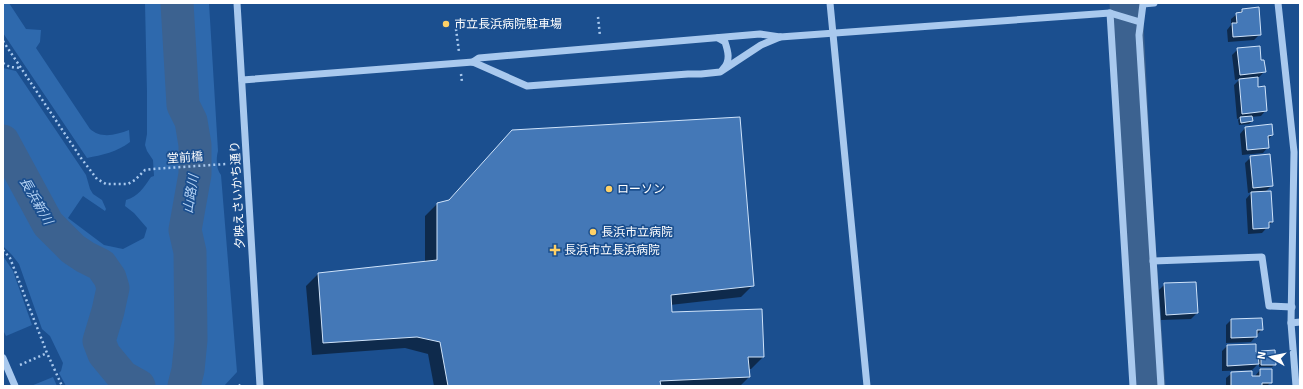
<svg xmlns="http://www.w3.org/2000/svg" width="1303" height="389" font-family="Signika,'Noto Sans JP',sans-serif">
	<rect width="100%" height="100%" fill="#1b4f8f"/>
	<g fill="#2e69ad">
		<path d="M3 3H9L26 29 41 30 40 42 36 48 90 129C101 139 116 135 129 130L130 142C117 152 102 155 87 158L3 33Z"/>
		<path d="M145 3H170L175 102 177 119 190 131C191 146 192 161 191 175 188 202 177 222 186 249L185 356 181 386H144L130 379 120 371 111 357 105 339 106 329 116 306V294L118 285 116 279 104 261 80 246 52 221 45 205 19 160 3 130V68L16 71 86 175 90 189 93 194 102 200 106 209 105 211 83 196 68 218 104 245 123 249 144 238 147 228 134 213 125 206 126 200C138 197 144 187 151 177L154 176 153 160 147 151 145 145 147 134V92Z"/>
		<path d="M186 3H209L218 151C216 158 216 169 221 175L237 372 224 386H192L195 364 193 349 197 325 194 291 193 261 188 230 191 213 199 176V157L196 121 192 110 190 99 189 42Z"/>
		<path d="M3 151 26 193 36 214 34 217 38 227 54 241 60 252C78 258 110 267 107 293 106 305 101 317 97 328 93 339 89 347 93 358H103C108 368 116 382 127 386H66L59 373 61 371 63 363 50 336 42 329 19 264 12 255 3 246Z"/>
		<path d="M3 256 13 271 32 325 6 336 3 330Z"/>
		<path d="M53 377 57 386H31Z"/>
	</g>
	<g fill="#0007">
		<path d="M1242 10 1260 34 1254 40 1228 42 1227 30 1231 25V19Z"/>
		<path d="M1238 49 1260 61 1265 71 1259 77H1257L1258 88 1266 110 1261 116 1251 117 1252 121 1249 124 1239 125 1238 120 1240 118 1237 119 1234 85 1240 79 1235 80 1232 55Z"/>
		<path d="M1245 128 1272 135 1268 140V147L1263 153 1242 155 1240 134Z"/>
		<path d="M512 131 753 285 741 297 670 305 671 313 763 357 751 369H749V377L740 386H434L428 354 405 348 312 355 306 286 318 274 425 263V216L437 204 448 202Z"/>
		<path d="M1251 157 1272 185 1265 192 1272 222 1262 233 1248 234 1246 199 1252 192 1248 193 1245 163Z"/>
		<path d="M1165 284 1197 313 1191 319 1161 320 1159 290Z"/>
		<path d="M1231 320 1262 329 1251 342 1226 343V325Z"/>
		<path d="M1227 346 1255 353 1257 356 1261 352 1275 364 1272 367H1259V363L1252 370 1222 371V351Z"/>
		<path d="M1260 370 1271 382 1267 386H1226V378L1232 373 1255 377V376Z"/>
	</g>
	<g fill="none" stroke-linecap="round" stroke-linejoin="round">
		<g stroke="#3c6290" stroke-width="33">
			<path d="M177 3 183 105 191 121 195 145V174L185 230 190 252 191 340 188 370 184 386"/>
			<path d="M1126 3 1136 198 1149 386"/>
			<path d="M3 141 48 224 73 249 85 257 101 265 110 278 113 288 108 311 99 341 104 354 123 377 139 386"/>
		</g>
	</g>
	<g fill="#4478b7" stroke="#cfe3fa">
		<path d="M1259 7 1261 35 1233 37 1232 23H1237L1236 13 1242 12V9Z"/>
		<path d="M1260 46 1261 60H1264L1266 72 1240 75 1237 48Z"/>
		<path d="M1258 77V87L1265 86 1267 111 1242 114 1239 79Z"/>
		<path d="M1252 116 1253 121 1241 123 1240 117Z"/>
		<path d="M740 117 754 286 671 295 672 312 762 309 764 357H748L750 377 660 381 661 386H448L440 342 417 337 323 343 318 273 437 260V203L449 200 512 130Z"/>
		<path d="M1272 124 1273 135 1268 136 1269 148 1247 150 1245 127Z"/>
		<path d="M1270 154 1273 186 1253 188 1250 156Z"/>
		<path d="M1271 191 1273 222H1269V228L1253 229 1251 192Z"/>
		<path d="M1196 282 1198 313 1166 315 1164 283Z"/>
		<path d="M1262 318 1263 330H1257V337L1231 338V319Z"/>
		<path d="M1256 344V352H1258L1259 364 1227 366V345Z"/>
		<path d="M1275 350 1276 365H1261V351Z"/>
		<path d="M1260 369H1272V383H1262V386H1231V372L1252 371V376H1260Z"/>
	</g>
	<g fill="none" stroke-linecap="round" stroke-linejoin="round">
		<g stroke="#a9c9ee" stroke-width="2.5" stroke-dasharray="2 3" stroke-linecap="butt">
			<path d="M598 17 600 36"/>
			<path d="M456 29 459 52"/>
			<path d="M3 41 81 158 97 179 106 184H128L135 180 145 170 152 169 226 164"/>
			<path d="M3 63 10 67 21 68"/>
			<path d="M461 74 462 82"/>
			<path d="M3 250 10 258 47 353 62 386"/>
			<path d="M20 365 47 353"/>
			<path d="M239 386 241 384"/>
		</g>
		<g stroke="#a9c9ee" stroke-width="7">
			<path d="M237 3 260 386"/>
			<path d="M830 3 867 386"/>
			<path d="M1154 3 1143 4 1139 35 1161 386"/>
			<path d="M1278 3 1294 152 1291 323 1296 386"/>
			<path d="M1110 13 1133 386"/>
			<path d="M718 38 725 42C728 51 731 61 723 69"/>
			<path d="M473 62 479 58 760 34 780 37 1110 13 1140 22"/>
			<path d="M242 80 473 62 527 86 688 74H701L720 72 761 45 780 37"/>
			<path d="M1153 261 1262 257 1269 306 1292 307"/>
			<path d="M1291 323 1300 322"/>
			<path d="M3 358 15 386"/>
		</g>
	</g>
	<g fill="#ffd166" stroke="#1b4f8f" stroke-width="1.5">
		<circle cx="446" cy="24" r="4"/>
		<circle cx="609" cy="189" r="4"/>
		<circle cx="593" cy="232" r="4"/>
		<path d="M553 244h4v4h4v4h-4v4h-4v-4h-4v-4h4z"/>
	</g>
	<g text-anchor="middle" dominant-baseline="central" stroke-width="3.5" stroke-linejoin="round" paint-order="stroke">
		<g font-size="12" fill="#fff" stroke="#1b4f8f" text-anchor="start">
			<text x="454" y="24">市立長浜病院駐車場</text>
			<text x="617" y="189">ローソン</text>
			<text x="601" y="232">長浜市立病院</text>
			<text x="564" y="250">長浜市立長浜病院</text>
		</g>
		<g font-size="12" fill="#fff" stroke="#1b4f8f">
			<text transform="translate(185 158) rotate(-4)">堂前橋</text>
			<text transform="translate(238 195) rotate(-93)">夕映えさいかち通り</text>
		</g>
		<g font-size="13" font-style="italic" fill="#b5d3f5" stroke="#1b4f8f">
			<text transform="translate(191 194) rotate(-81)">山路川</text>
			<text transform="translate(36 201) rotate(60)">長浜新川</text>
		</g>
	</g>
	<rect width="1303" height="389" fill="none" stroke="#ffffff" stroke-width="8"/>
	<g transform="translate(1271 357) rotate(279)" stroke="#1b4f8f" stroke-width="3" paint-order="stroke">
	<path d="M0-3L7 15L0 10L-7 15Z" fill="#ffffff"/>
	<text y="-6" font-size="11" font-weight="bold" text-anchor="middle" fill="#ffffff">N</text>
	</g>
</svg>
